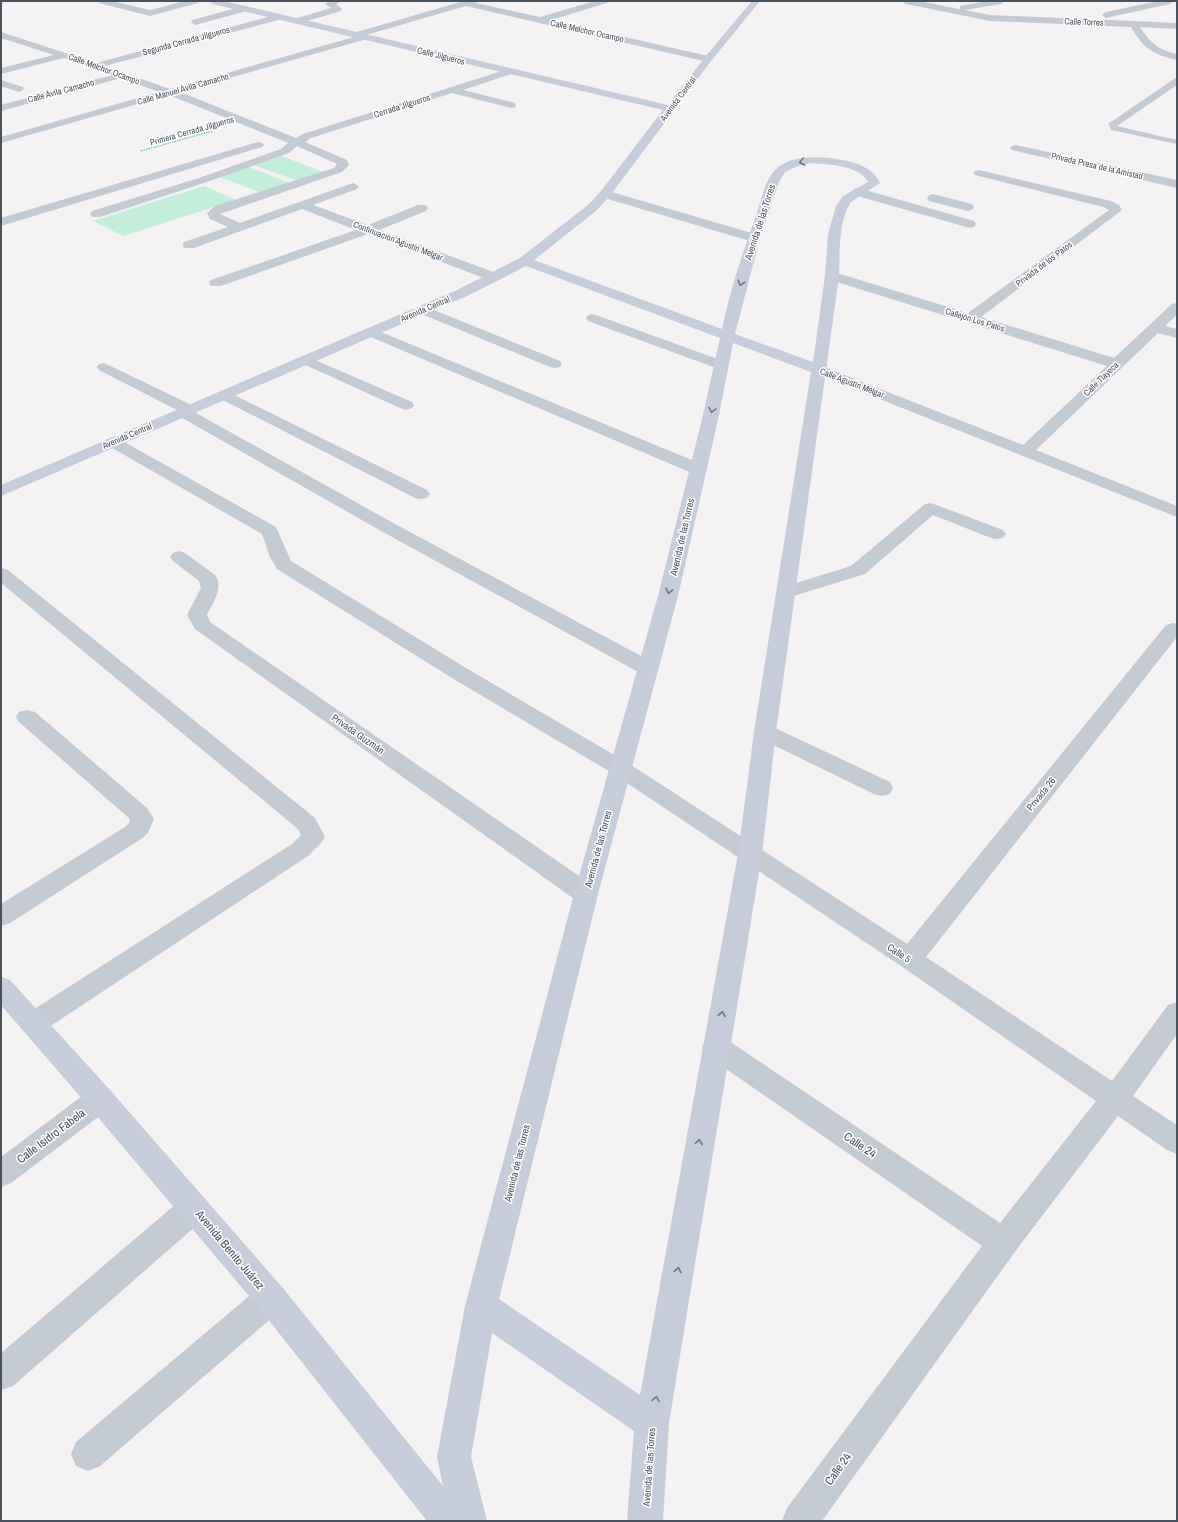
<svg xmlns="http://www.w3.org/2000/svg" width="1178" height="1522" font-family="'Archivo Narrow',sans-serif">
	<rect width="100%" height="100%" fill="#f4f2f2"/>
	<g fill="#c3eed9">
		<path d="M281 156 324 172 298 181 254 165Z"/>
		<path d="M249 167 290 183 261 193 220 177Z"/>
		<path d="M204 186 236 200 123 236 93 221Z"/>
	</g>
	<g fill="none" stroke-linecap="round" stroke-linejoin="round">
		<path stroke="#7dcbae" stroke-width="1.5" stroke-dasharray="1.5 1" stroke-linecap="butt" d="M141 151 212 131"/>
		<path fill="#c3cad2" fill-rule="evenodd" d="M1110 122H1116L1117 126 1177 140V144L1111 130 1109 124Z"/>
		<g fill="#c3cad2" fill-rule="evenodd">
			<path d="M98 1H112L150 10 185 1H199L198 3 150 16 99 3Z"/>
			<path d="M330 1H342L336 4 342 9 341 11 297 24 293 21 294 19 331 8 325 4Z"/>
			<path d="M464 1H477L476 3 540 17 595 1H608L607 3 551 20 708 56 713 59 708 62 466 6 366 35 369 37 367 39 180 92 296 138 303 134 505 70H511L513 72 511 74 463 90 515 103 516 105 515 107 511 108 452 93 311 138 305 142 347 160 349 165 342 172 220 214 240 223 353 183 357 185 359 187 357 189 313 205 368 225 418 205H426L428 208 426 211 379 230 499 274 501 277 499 280H489L368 234 221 286H211L209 283 211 280 356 230 302 209 194 248H184L183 245 184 242 228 227 210 219 207 213 215 206 334 168 337 164 297 146 289 153 207 182 100 217H92L90 214 92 211 199 178 281 149 288 143 169 95 1 143V137L159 92 121 78 1 111V105L112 75 64 58 1 74V68L54 55 1 38V32L96 63 279 14 283 17 282 19 105 66 170 89 354 37 351 35 353 33Z"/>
			<path d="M902 1H919L960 9V6L987 1H1005L1001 4 965 10 990 15 1177 23V29L1140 27C1150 43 1159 50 1177 54V60C1152 54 1144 49 1131 27L990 21 906 4Z"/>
			<path d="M1158 1H1174L1170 4 1106 18 1102 15 1106 12Z"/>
			<path d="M244 6 247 7 248 9 247 11 195 25 191 22 192 20Z"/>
			<path d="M1177 78V85L1117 126 1113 127 1108 124 1174 79Z"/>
			<path d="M1 80 23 87 24 89 19 92 1 86Z"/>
			<path d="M258 142 262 143 264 145 262 147 1 226V218Z"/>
			<path d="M1016 145 1177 180V188L1012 150 1010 148 1012 146Z"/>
			<path d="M979 170 1111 201 1119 205 1122 210 981 317 1114 358 1172 304 1177 303V315L1165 326 1177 329V338L1158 333 1036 450 1177 506V517L814 373 811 370 814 367 819 365 824 367 1023 445 1107 366 827 279 825 276 827 273H837L968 313 1109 210 1103 207 975 175 973 173 975 171Z"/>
			<path d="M858 188 974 221 976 224 974 227 970 228 854 195 852 192 854 189Z"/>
			<path d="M605 190 758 235 760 238 758 241H750L601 197 599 194 601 191Z"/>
			<path d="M933 194 972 204 974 207 972 210 968 211 929 201 927 198 929 195Z"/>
			<path d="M424 306 560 361 562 364 560 367 555 368 550 367 419 313 417 310 419 307Z"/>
			<path d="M593 314 726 362 728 365 726 368 721 369 716 368 588 321 586 318 588 315Z"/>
			<path d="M371 328 704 465 706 469 704 473 698 474 692 473 366 335 364 332 366 329Z"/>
			<path d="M306 356 412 402 414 405 412 408 406 410 400 408 301 363 299 360 301 357Z"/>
			<path d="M104 363 196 407 198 410 196 413 395 524 654 663 657 668 654 673 647 674 640 673 383 532 177 415 175 412 177 410 99 370 97 367 99 364Z"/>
			<path d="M224 390 427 490 430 494 427 498 421 499 415 498 219 398 216 395 219 392Z"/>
			<path d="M113 437 119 439 276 527 291 561 466 668 628 763 907 944 1166 625 1173 623 1177 624V637L926 957 1112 1081 1168 1005 1177 1002V1034L1133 1096 1177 1125V1154L1167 1150 1118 1116 1014 1253 822 1521H782L787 1508 982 1246 706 1055 702 1047 706 1039 716 1036 726 1039 1000 1223 1096 1101 901 966 612 773 452 678 277 569 270 557 262 534 107 445 105 442 107 439Z"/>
			<path d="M931 503 1003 530 1006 534 1003 538 997 539 991 538 933 515 865 574 787 598 780 596 778 592 780 588 851 566 925 504Z"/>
			<path d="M179 551 185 553 215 575C224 588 213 602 207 615L210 622 595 887 598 894 595 901 586 903 577 901 195 629 187 615 201 588 199 581 173 561 170 557 173 553Z"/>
			<path d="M1 568 8 570 315 818 325 837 321 843 308 856 43 1031 34 1034 25 1031 21 1023 25 1015 292 844 301 835 298 829 1 583Z"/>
			<path d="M27 710 35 712 147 808 154 819 148 833 141 839 10 923 1 926V904L125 827 129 823 130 819 19 722 16 717 19 712Z"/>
			<path d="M765 725 773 727 890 782 893 788 890 794 882 796 874 794 757 737 754 732 757 727Z"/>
			<path d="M100 1087 110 1090 114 1099 110 1108 11 1183 1 1187V1157L90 1090Z"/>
			<path d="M194 1194 205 1198 209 1208 205 1218 13 1386 1 1390V1353L183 1198Z"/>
			<path d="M271 1283 282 1287 287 1298 282 1309 100 1466 88 1471 76 1466 71 1454 76 1442 260 1287Z"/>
		</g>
		<path fill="#c6ccd9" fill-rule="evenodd" d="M209 1H224L668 105 705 57 752 1H760L711 61 609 197 596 211 534 260 722 329C730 290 743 251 757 213 762 198 765 180 776 169 789 155 821 156 837 159 854 162 872 166 880 183L851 202C838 221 840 253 839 276L776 732 762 854 669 1423 663 1521H627L634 1431 492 1333 471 1457 487 1521H427L260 1309 90 1108 1 1005V977L10 980 110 1090 282 1287 443 1486 437 1457 465 1306 574 894 658 596 703 415 720 338 526 266 467 296 1 496V485L457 290 520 258 588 205 601 191 663 110 213 4ZM810 163C826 164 860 165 868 182L843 196 836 206 828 234 825 276 813 362 735 334 760 238 779 182 785 172 798 166ZM733 343 811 372 754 732 738 854 640 1395 499 1299 598 894 678 596 719 415Z"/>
	</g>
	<defs><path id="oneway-chevron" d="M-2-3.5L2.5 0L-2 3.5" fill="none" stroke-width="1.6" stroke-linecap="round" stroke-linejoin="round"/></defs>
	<g stroke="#6f7783">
		<use href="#oneway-chevron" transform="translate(802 162) rotate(169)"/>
		<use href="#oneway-chevron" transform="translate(741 283) rotate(106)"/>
		<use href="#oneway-chevron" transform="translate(712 410) rotate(102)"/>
		<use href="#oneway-chevron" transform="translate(669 591) rotate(104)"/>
		<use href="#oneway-chevron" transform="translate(722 1014) rotate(-80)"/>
		<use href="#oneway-chevron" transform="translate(699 1142) rotate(-80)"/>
		<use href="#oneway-chevron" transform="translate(678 1270) rotate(-80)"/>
		<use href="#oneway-chevron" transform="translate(656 1399) rotate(-80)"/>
	</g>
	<g text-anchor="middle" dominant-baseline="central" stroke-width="3" stroke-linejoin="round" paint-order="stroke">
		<g font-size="9" fill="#4a525e" stroke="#fff">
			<text transform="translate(1084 22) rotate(2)">Calle Torres</text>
			<text transform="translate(587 31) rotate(13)">Calle Melchor Ocampo</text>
			<text transform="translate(186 41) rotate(-15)">Segunda Cerrada Jilgueros</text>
			<text transform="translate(441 56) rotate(14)">Calle Jilgueros</text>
			<text transform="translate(104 69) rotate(20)">Calle Melchor Ocampo</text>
			<text transform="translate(183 89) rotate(-16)">Calle Manuel Ávila Camacho</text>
			<text transform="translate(61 91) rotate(-15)">Calle Ávila Camacho</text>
			<text transform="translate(678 99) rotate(-53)">Avenida Central</text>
			<text transform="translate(402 106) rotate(-18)">Cerrada Jilgueros</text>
			<text transform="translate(192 131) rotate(-16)">Primera Cerrada Jilgueros</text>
			<text transform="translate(1097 166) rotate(13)">Privada Presa de la Amistad</text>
			<text transform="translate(398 241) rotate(21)">Continuación Agustín Melgar</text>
			<text transform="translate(1044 264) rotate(-37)">Privada de los Patos</text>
			<text transform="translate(425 309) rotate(-23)">Avenida Central</text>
			<text transform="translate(975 320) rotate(17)">Callejón Los Patos</text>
			<text transform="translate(1101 379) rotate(-44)">Calle Tlayeca</text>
			<text transform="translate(852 383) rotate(21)">Calle Agustín Melgar</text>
			<text transform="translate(127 436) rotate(-23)">Avenida Central</text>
		</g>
		<g font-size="10" fill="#4a525e" stroke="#fff">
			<text transform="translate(760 222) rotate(-72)">Avenida de las Torres</text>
			<text transform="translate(682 537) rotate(-77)">Avenida de las Torres</text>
			<text transform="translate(358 734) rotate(35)">Privada Guzmán</text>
			<text transform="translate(1041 794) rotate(-51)">Privada 26</text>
			<text transform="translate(598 849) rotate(-75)">Avenida de las Torres</text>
			<text transform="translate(899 953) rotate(33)">Calle 5</text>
			<text transform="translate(517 1163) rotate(-76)">Avenida de las Torres</text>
			<text transform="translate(649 1467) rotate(-86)">Avenida de las Torres</text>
		</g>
		<g font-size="12" fill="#4a525e" stroke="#fff">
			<text transform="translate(51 1136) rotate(-37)">Calle Isidro Fabela</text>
			<text transform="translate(860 1145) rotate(34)">Calle 24</text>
			<text transform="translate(230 1250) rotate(50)">Avenida Benito Juárez</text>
			<text transform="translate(838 1469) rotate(-54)">Calle 24</text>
		</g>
	</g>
	<rect width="1178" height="1522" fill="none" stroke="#4a525e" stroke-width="4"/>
</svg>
